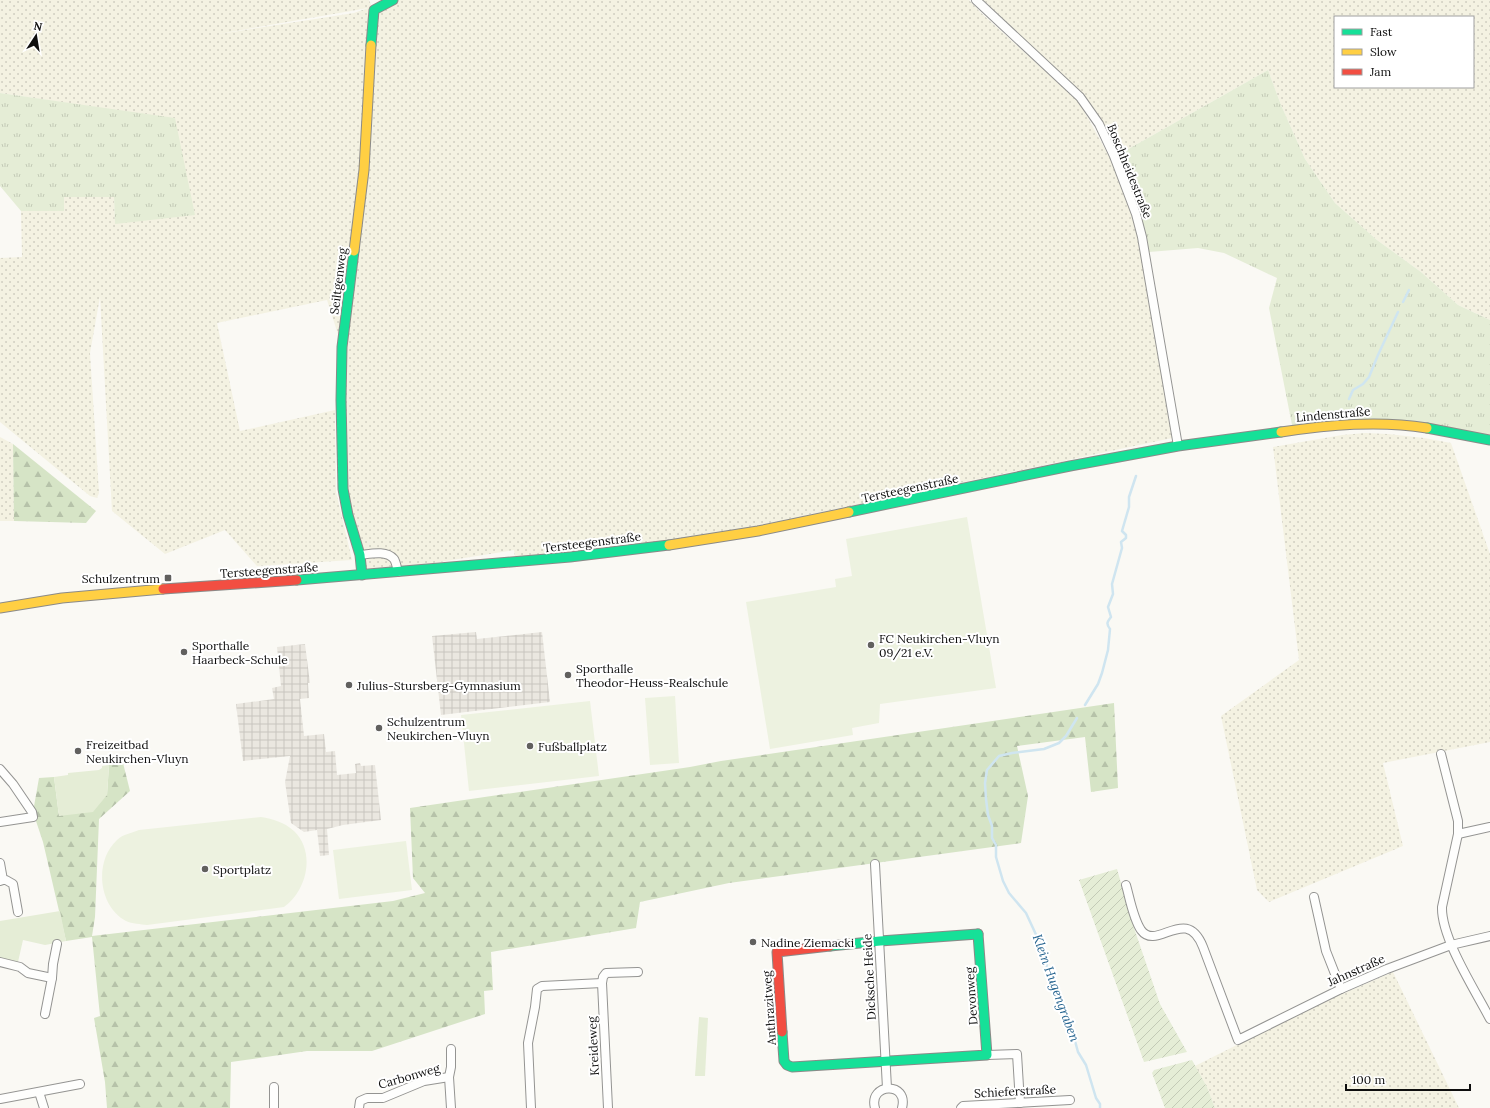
<svg xmlns="http://www.w3.org/2000/svg" width="1490" height="1108" font-family="Lora,serif">
	<defs>
		<pattern id="farmland-dots" width="8" height="8" patternUnits="userSpaceOnUse"><rect width="8" height="8" fill="#f4f2e2"/><path d="M2 2h.1M6 6h.1" fill="none" stroke="#d0cec1" stroke-width="1.8" stroke-linecap="round"/></pattern>
		<pattern id="grass-tufts" width="24" height="20" patternUnits="userSpaceOnUse"><rect width="24" height="20" fill="#e5edd6"/><path d="M3 7l-1-3M5 7V3M7 7l1-3M15 17l-1-3M17 17v-4M19 17l1-3" fill="none" stroke="#c3cab6"/></pattern>
		<pattern id="forest-firs" width="22" height="20" patternUnits="userSpaceOnUse"><rect width="22" height="20" fill="#d6e4c6"/><path d="M5 1l3.5 6h-7zM16 11l3.5 6h-7z" fill="#b6c2a9"/></pattern>
		<pattern id="garden-furrows" width="10" height="10" patternUnits="userSpaceOnUse"><rect width="10" height="10" fill="#e5edd6"/><path d="M-1 1l2-2M0 10L10 0M9 11l2-2" fill="none" stroke="#c3cab6"/></pattern>
		<pattern id="plaza-grid" width="8" height="8" patternUnits="userSpaceOnUse"><rect width="8" height="8" fill="#eae7e0"/><path d="M0 4h8M4 0v8" fill="none" stroke="#c8c5bf"/></pattern>
	</defs>
	<rect width="100%" height="100%" fill="#faf9f4"/>
	<g fill="url(#farmland-dots)" fill-rule="evenodd">
		<path d="M0 0H369L372 7 393 0H969L980 12 1079 102 1110 158 1133 214 1177 437 661 546 515 557 514 550 433 563 361 569 348 515 342 347 327 300 217 323 240 431 335 410 336 492 352 560 257 566 225 530 165 554 112 511 100 297 90 353 99 493 97 498 90 496 0 422V258L22 257 21 211H63L64 197H114L115 224 175 119 0 93ZM368 8 354 13 213 35Z"/>
		<path d="M983 0H1490V320L1458 305 1421 272 1377 240 1335 203 1305 159 1281 105 1268 70 1116 156 1083 94ZM1335 17H1473V87H1335Z"/>
		<path d="M1365 433 1388 434 1424 438 1451 443 1490 554V742L1383 763 1403 846 1269 902 1257 890 1221 716 1299 660 1273 447 1342 435Z"/>
		<path d="M0 437 13 444 14 521H0Z"/>
		<path d="M1393 972 1459 1108H1215L1207 1087 1195 1066 1310 1008Z"/>
	</g>
	<g fill="url(#grass-tufts)">
		<path d="M1268 70 1281 105 1305 159 1335 203 1377 240 1421 272 1458 305 1490 320V440L1408 425 1293 430 1269 308 1277 278 1224 253 1198 248 1149 252 1140 213 1116 156Z"/>
		<path d="M0 93 175 118 195 215 115 224 114 197H64V211H21L0 186Z"/>
	</g>
	<g fill="url(#forest-firs)">
		<path d="M13 444 96 511 86 523 14 521Z"/>
		<path d="M1114 703 1118 788 1091 792 1085 737 1017 746 1028 796 1021 843 729 883 640 902 636 928 491 952 493 990 484 991 485 1014 372 1051H307L231 1062 230 1108H107L105 1082 94 1018 100 1016 92 937 66 941 43 842 33 812 39 778 54 777 59 816 107 795 109 765 123 763 130 791 99 819 95 917 92 936 393 901 425 893 413 878 410 808 690 767 721 761Z"/>
	</g>
	<g fill="#e5edd6">
		<path d="M109 765 107 795 93 812 59 816 54 777 68 775V773L99 770 102 768V766Z"/>
		<path d="M60 911 66 941 45 945 23 940 18 962 0 958V921Z"/>
		<path d="M699 1017 708 1018 705 1076H695Z"/>
	</g>
	<g fill="url(#garden-furrows)">
		<path d="M1117 869 1134 928 1160 1004 1187 1052 1144 1062 1079 880Z"/>
		<path d="M1192 1060 1207 1087 1215 1108H1165L1152 1073 1154 1070Z"/>
	</g>
	<g fill="#edf2e0">
		<path d="M967 517 996 688 880 704 879 723 852 728 853 735 770 749 746 602 836 587 835 579 852 576 846 539Z"/>
		<path d="M675 696 679 763 650 765 645 698Z"/>
		<path d="M590 701 599 776 469 791 461 715Z"/>
		<path d="M261 817C273 819 284 822 294 831 316 852 307 891 284 907L147 925C141 924 132 924 126 921 98 906 94 861 117 840 123 834 132 833 139 830Z"/>
		<path d="M406 841 412 890 339 899 333 850Z"/>
	</g>
	<g fill="url(#plaza-grid)">
		<path d="M476 632 477 639 542 632 550 702 441 715 432 636Z"/>
		<path d="M305 644 310 683H308L309 698 300 699 304 736 324 734 326 752 335 751 337 775 356 773 355 764 360 763 361 766 375 765 381 820 343 825 327 829 329 855 320 856 317 830 304 832 291 823 285 782 290 756 243 761 236 704 274 699 272 688 281 686 277 647Z"/>
	</g>
	<g fill="none" stroke-linecap="round" stroke-linejoin="round">
		<g stroke="#cfe5f0" stroke-width="2.5">
			<path d="M1403 302 1409 290"/>
			<path d="M1349 399 1353 390 1363 384 1369 377 1378 355 1398 312"/>
			<path d="M1085 705 1098 684 1102 673 1108 650 1110 629C1106 624 1107 622 1111 617L1108 607 1113 594 1112 584 1122 548 1121 542 1126 538V535L1122 531 1129 507V497L1136 476"/>
			<path d="M1077 718 1066 736 1059 743 1044 749 1012 753 999 756 987 770 985 783 986 799 988 815 992 826V838L996 845V857L1003 881 1009 893 1026 913 1045 954 1047 968 1054 988 1061 1000 1066 1022 1072 1030 1078 1052 1086 1065 1096 1098 1100 1104V1108"/>
		</g>
		<g stroke="#949492" stroke-width="10">
			<g id="street">
				<path d="M976 0 1080 97 1099 124 1114 156 1136 214 1142 237 1178 446"/>
				<path d="M360 555C370 554 386 550 394 559 396 562 397 568 398 572"/>
				<path d="M1441 754 1458 821V834L1442 907C1441 938 1475 990 1490 1019"/>
				<path d="M0 769 13 784 32 812 33 817 0 822"/>
				<path d="M1458 834 1490 827"/>
				<path d="M0 863 3 880 0 881"/>
				<path d="M875 864 887 1088"/>
				<path d="M3 880H6L13 884 18 912"/>
				<path d="M1126 885C1130 899 1133 918 1141 930 1157 952 1186 904 1203 947L1238 1040 1341 989 1387 969 1451 945 1490 936"/>
				<path d="M1314 897 1326 951 1341 989"/>
				<path d="M0 962 20 967 28 973 52 978"/>
				<path d="M45 1014 52 978 53 964 57 944"/>
				<path d="M987 1055 1017 1054 1020 1103"/>
				<path d="M274 1087V1108"/>
				<path d="M39 1092 44 1108"/>
				<path d="M0 1099 80 1084"/>
				<path d="M359 1108 360 1101 367 1098H383L424 1081 449 1077"/>
				<path d="M451 1108 449 1077 451 1067V1049"/>
				<path d="M531 1108 528 1043 535 1007 537 989 542 986 602 983"/>
				<path d="M608 1108 602 983 603 977 606 973 638 972"/>
				<path d="M875 1108C868 1083 909 1081 902 1108"/>
				<path d="M961 1108 963 1106 1070 1100"/>
			</g>
		</g>
		<g stroke="#8b8a88" stroke-width="11">
			<g id="fast">
				<path d="M371 45 374 10 393 0"/>
				<path d="M354 251 342 347 341 400 343 489 348 515 360 555 362 575"/>
				<path d="M1427 428 1490 440"/>
				<path d="M849 512 1070 466 1178 446 1281 432"/>
				<path d="M297 580 570 557 669 545"/>
				<path d="M830 946 880 941 978 934"/>
				<path d="M782 1032 784 1061 787 1065 792 1067 987 1055 978 934"/>
			</g>
		</g>
		<g stroke="#8b8a88" stroke-width="11">
			<g id="slow">
				<path d="M354 251 364 170 371 45"/>
				<path d="M1281 432C1329 425 1378 420 1427 428"/>
				<path d="M669 545 758 531 849 512"/>
				<path d="M0 608 62 598 163 589"/>
			</g>
		</g>
		<g stroke="#8b8a88" stroke-width="11">
			<g id="jam">
				<path d="M163 589 297 580"/>
				<path d="M782 1032 777 952 830 946"/>
			</g>
		</g>
		<use href="#street" stroke="#fefefd" stroke-width="8"/>
		<use href="#fast" stroke="#16e098" stroke-width="9"/>
		<use href="#slow" stroke="#ffcf43" stroke-width="9"/>
		<use href="#jam" stroke="#f24e42" stroke-width="9"/>
	</g>
	<g fill="#61605e" stroke="#fff" stroke-width="1.5">
		<rect x="164" y="574" width="8" height="8" rx="2"/>
		<circle cx="871" cy="645" r="4"/>
		<circle cx="184" cy="652" r="4"/>
		<circle cx="568" cy="675" r="4"/>
		<circle cx="349" cy="685" r="4"/>
		<circle cx="379" cy="728" r="4"/>
		<circle cx="530" cy="746" r="4"/>
		<circle cx="78" cy="751" r="4"/>
		<circle cx="205" cy="869" r="4"/>
		<circle cx="753" cy="942" r="4"/>
	</g>
	<g text-anchor="middle" dominant-baseline="central" stroke-width="4" stroke-linejoin="round" paint-order="stroke">
		<g font-size="12" fill="#0e0e0e" stroke="#fff">
			<text transform="translate(1130 171) rotate(68)">Boschheidestraße</text>
			<text transform="translate(338 281) rotate(-83)">Seiltgenweg</text>
			<text transform="translate(1333 414) rotate(-5)">Lindenstraße</text>
			<text transform="translate(910 488) rotate(-12)">Tersteegenstraße</text>
			<text transform="translate(592 542) rotate(-7)">Tersteegenstraße</text>
			<text transform="translate(269 570) rotate(-4)">Tersteegenstraße</text>
			<text transform="translate(1356 970) rotate(-24)">Jahnstraße</text>
			<text transform="translate(869 977) rotate(-93)">Dicksche Heide</text>
			<text transform="translate(971 996) rotate(-94)">Devonweg</text>
			<text transform="translate(769 1008) rotate(-94)">Anthrazitweg</text>
			<text transform="translate(593 1046) rotate(-93)">Kreideweg</text>
			<text transform="translate(409 1076) rotate(-16)">Carbonweg</text>
			<text transform="translate(1015 1091) rotate(-3)">Schieferstraße</text>
		</g>
		<g font-size="12" fill="#0e0e0e" stroke="#fff" text-anchor="start">
			<text x="160" y="578" text-anchor="end">Schulzentrum</text>
			<text x="879" y="638">FC Neukirchen-Vluyn<tspan x="879" dy="14">09/21 e.V.</tspan></text>
			<text x="192" y="645">Sporthalle<tspan x="192" dy="14">Haarbeck-Schule</tspan></text>
			<text x="576" y="668">Sporthalle<tspan x="576" dy="14">Theodor-Heuss-Realschule</tspan></text>
			<text x="357" y="685">Julius-Stursberg-Gymnasium</text>
			<text x="387" y="721">Schulzentrum<tspan x="387" dy="14">Neukirchen-Vluyn</tspan></text>
			<text x="86" y="744">Freizeitbad<tspan x="86" dy="14">Neukirchen-Vluyn</tspan></text>
			<text x="538" y="746">Fußballplatz</text>
			<text x="213" y="869">Sportplatz</text>
			<text x="761" y="942">Nadine Ziemacki</text>
		</g>
		<g font-size="13" font-style="italic" fill="#276590" stroke="#fff">
			<text transform="translate(1056 988) rotate(70)">Klein Hugengraben</text>
		</g>
	</g>
	<rect x="1334" y="16" width="140" height="72" fill="#ffffff" stroke="#9f9f9f"/>
	<rect x="1342" y="29" width="20" height="6" fill="#16e098" stroke="#9f9f9f"/>
	<text x="1370" y="36" font-size="12" fill="#0e0e0e">Fast</text>
	<rect x="1342" y="49" width="20" height="6" fill="#ffcf43" stroke="#9f9f9f"/>
	<text x="1370" y="56" font-size="12" fill="#0e0e0e">Slow</text>
	<rect x="1342" y="69" width="20" height="6" fill="#f24e42" stroke="#9f9f9f"/>
	<text x="1370" y="76" font-size="12" fill="#0e0e0e">Jam</text>
	<g transform="translate(36 36) rotate(12)" stroke="#ffffff" stroke-width="3" paint-order="stroke">
	<path d="M0-3L7 15L0 10L-7 15Z" fill="#0e0e0e"/>
	<text y="-6" font-size="11" font-weight="bold" text-anchor="middle" fill="#0e0e0e">N</text>
	</g>
	<path d="M1346 1084v6h124v-6" fill="none" stroke="#0e0e0e" stroke-width="2"/>
	<text x="1352" y="1084" font-size="12" fill="#0e0e0e" stroke="#ffffff" stroke-width="3" paint-order="stroke">100 m</text>
</svg>
